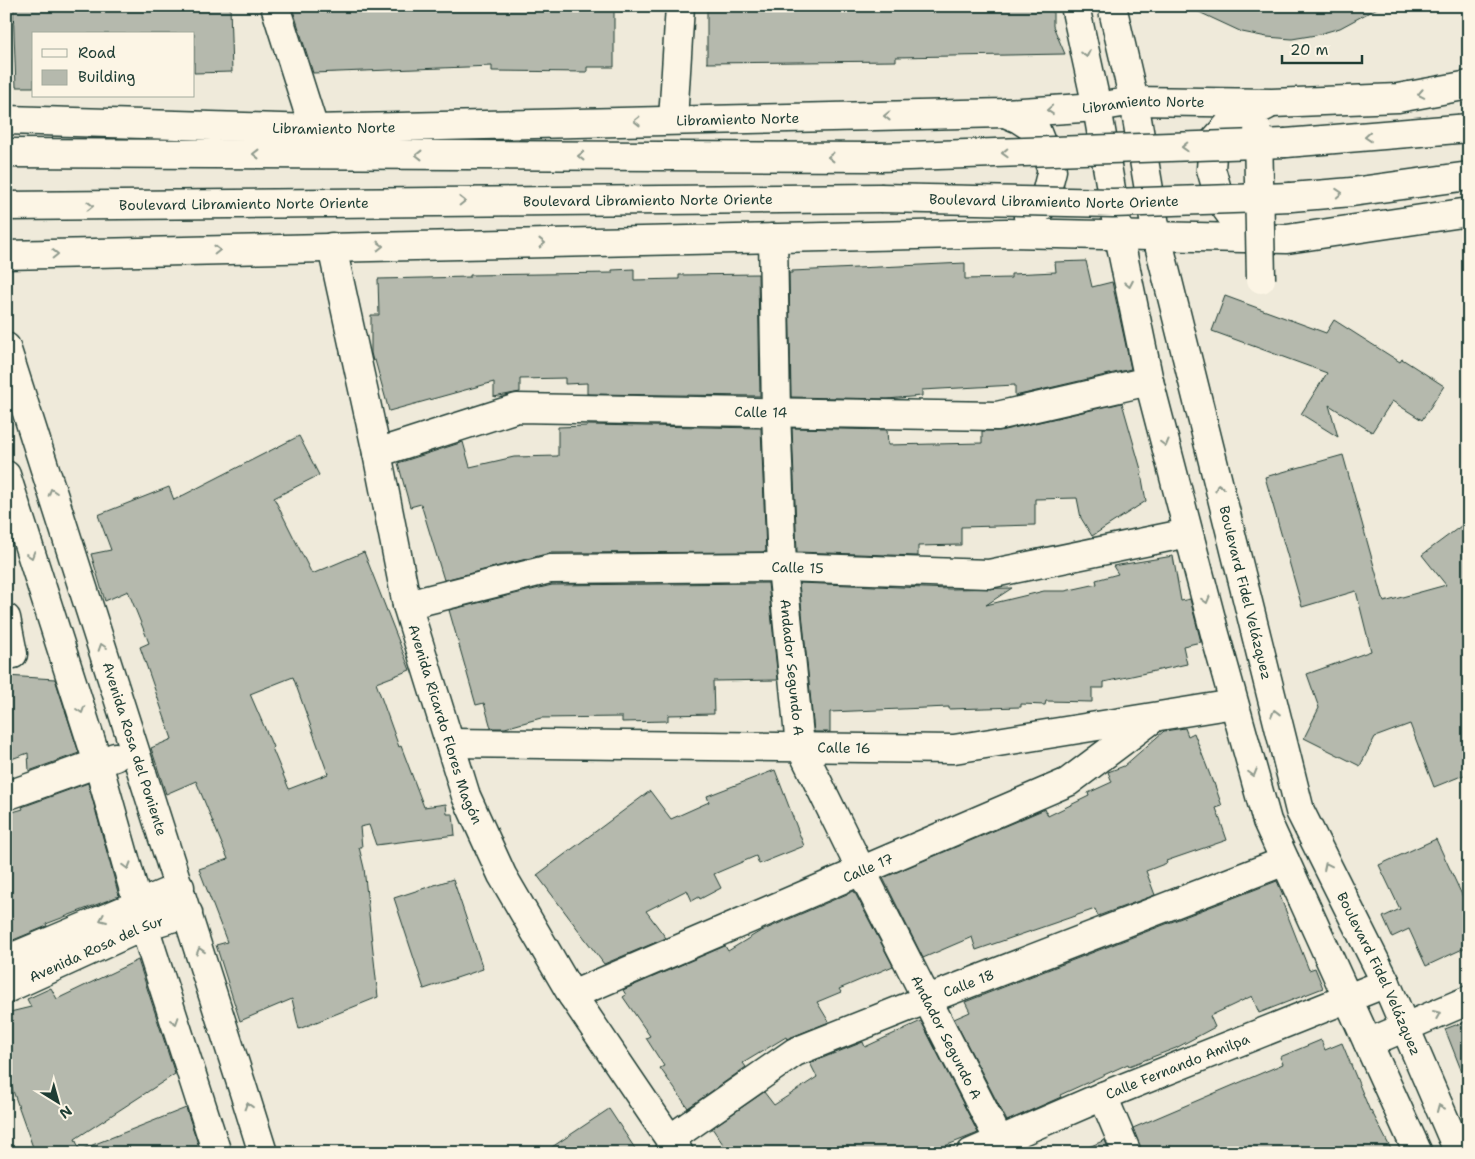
<svg xmlns="http://www.w3.org/2000/svg" width="1475" height="1159" font-family="'Shantell Sans',sans-serif">
	<rect width="100%" height="100%" fill="#efeada"/>
	<filter id="ink" filterUnits="userSpaceOnUse"><feTurbulence type="fractalNoise" baseFrequency=".02" numOctaves="2"/><feDisplacementMap in="SourceGraphic" scale="10" xChannelSelector="R" yChannelSelector="G"/><feConvolveMatrix kernelMatrix="1 2 1 2 8 2 1 2 1" color-interpolation-filters="sRGB"/></filter>
	<g filter="url(#ink)">
		<g fill="#b5b9ad" stroke="#1f3d34" fill-rule="evenodd">
			<path d="M13 6H230L232 72 194 73V34H34V87H16Z"/>
			<path d="M371 6V10L467 6H614V67H587V72L492 71V66L313 73 292 7Z"/>
			<path d="M707 6H1053V26L1065 54 896 57V61L707 63Z"/>
			<path d="M1186 6H1381L1340 28 1316 35 1292 39 1267 37 1242 32Z"/>
			<path d="M1086 261 1092 287 1112 282 1131 369 1015 396V385L922 390V396L887 399 791 397 789 273H792V271L965 263V279L1011 278V274L1056 272 1055 262Z"/>
			<path d="M634 269V280L679 279V275L758 274 760 396 587 394V383L565 384V378L520 379V392L494 397V382L389 411 375 360 373 361 371 353V315H379L378 279 470 277V275L612 273V270Z"/>
			<path d="M1225 296 1326 333 1334 320 1400 362 1402 359 1444 386 1422 420 1392 401 1372 432 1329 405 1338 437 1301 414 1327 373 1212 331Z"/>
			<path d="M1122 403 1142 473H1141L1146 501 1092 536 1081 518 1077 498 1035 499V525L961 527V545L918 546V556L797 552 792 428 887 430 888 445 982 443V431H1000Z"/>
			<path d="M587 425 761 428 766 552 550 553 444 580 421 504 410 507 398 463 463 442 470 467 514 457 558 456V427L587 426Z"/>
			<path d="M299 436 319 475 274 498 312 574 364 552 410 670 376 683 399 747 401 746 424 807 446 804 447 814H453L455 835 376 845 369 825 360 827 362 847H359L364 868 378 997 299 1029 292 999 240 1021 216 945 227 942 199 869 228 859 196 781 166 794 151 748 172 739 140 647 149 643 128 591 105 601 91 554 111 550 98 515 169 487 174 500ZM293 677 328 774 289 789 272 748 273 747 250 694Z"/>
			<path d="M1343 455 1384 602 1446 585 1422 555 1469 520V773L1434 787 1410 724 1375 737 1360 766 1304 738 1319 708 1307 674 1371 651 1356 591 1302 607 1265 477Z"/>
			<path d="M1173 556 1181 601 1190 599 1201 642 1183 646 1187 664 1104 682V688H1092V702L1046 701 1045 705 1021 704V707L949 709V707L830 712V732H814L799 583 950 589 1012 588 986 605 1044 591H1065L1097 584 1096 580 1118 574 1113 566Z"/>
			<path d="M768 583 778 680 713 681 714 714 668 715V721L622 722V717L541 718 505 728H491L484 703 476 705 449 610 552 585Z"/>
			<path d="M6 676 55 679 79 753 29 771 28 753 6 761Z"/>
			<path d="M1185 728 1188 736 1194 733 1213 783H1214L1222 806 1216 808 1227 840 1166 861 1167 863 1146 871 1155 895 1098 916 1095 909 976 950 972 937 923 958 883 878 1045 809 1048 816 1089 796 1088 793 1112 782 1108 772 1124 766 1164 731Z"/>
			<path d="M775 770 804 846 759 864 756 856 714 874 721 888 700 899 699 897 692 901 687 890 646 911 666 938 604 964 537 875 650 791 671 819 709 802 707 796Z"/>
			<path d="M88 783 119 896 46 924 47 926 6 943V814L23 809 22 807Z"/>
			<path d="M1436 839 1469 910V946L1426 966 1409 929 1392 937 1383 917 1400 909 1379 865Z"/>
			<path d="M453 879 483 969 424 989 394 898Z"/>
			<path d="M1277 881 1283 895 1280 896 1309 970 1315 968 1323 988 1259 1013 1252 996 1210 1016 1215 1027 1176 1048 1129 1066 1128 1064 1060 1095 1061 1097 1007 1121 954 1019 970 1012 965 1002Z"/>
			<path d="M854 891 893 966 839 989 841 992 817 1002 829 1022 787 1039 786 1037 743 1063 746 1067 688 1108 660 1068 664 1066 646 1038 650 1036 623 997 626 995 623 990 725 946 728 951 759 932Z"/>
			<path d="M138 960 175 1074 75 1139 80 1150 186 1108 201 1153H35L6 1071V1013L31 1007 27 999 51 988 57 999Z"/>
			<path d="M1469 1020V1085H1467L1445 1029Z"/>
			<path d="M921 1021 978 1133 927 1153H729L712 1128 764 1092 774 1105 817 1077 810 1063 863 1042 865 1047Z"/>
			<path d="M1321 1040 1325 1050 1342 1043 1370 1111 1371 1110 1393 1153H1142L1133 1128 1283 1064 1280 1057Z"/>
			<path d="M609 1109 638 1153H543Z"/>
			<path d="M1105 1140 1110 1153H1075Z"/>
		</g>
		<g fill="none" stroke-linecap="round" stroke-linejoin="round">
			<g stroke="#1f3d34" stroke-width="31">
				<g id="minor">
					<path d="M275 6 314 129"/>
					<path d="M1005 113 1019 119 1036 130 1052 170 1043 206 1028 217"/>
					<path id="s1" d="M6 120 314 129 1005 113 1097 107 1134 101 1272 103 1398 98 1469 85"/>
					<path d="M673 120 680 6"/>
					<path d="M1264 236 1257 234 1238 225 1220 200 1211 169 1213 142 1230 123 1266 106"/>
					<path id="s2" d="M773 238 776 412 782 567 800 746 862 872 999 1140"/>
					<path id="s3" d="M332 247 377 453 407 605 466 796 502 875 572 995 679 1153"/>
					<path d="M6 255 1006 233 1287 239 1469 212"/>
					<path id="s4" d="M6 347C92 616 179 884 263 1153"/>
					<path id="s5" d="M377 453 517 408 997 416 1149 381"/>
					<path d="M6 475 98 763 144 926 217 1153"/>
					<path id="s6" d="M407 605 550 569 782 567 989 574 1188 533"/>
					<path d="M6 618 13 654H6"/>
					<path id="s7" d="M450 743 954 749 1234 704"/>
					<path d="M6 796 115 757"/>
					<path d="M6 960 180 887"/>
					<path id="s8" d="M6 989 144 926 188 913"/>
					<path id="s9" d="M572 995 1068 782 1151 720"/>
					<path d="M1368 1043 1469 1000"/>
					<path d="M1103 1096 1127 1153"/>
					<path id="s10" d="M670 1139 795 1052 928 999 1285 861"/>
				</g>
			</g>
			<g stroke="#1f3d34" stroke-width="31">
				<g id="major">
					<path d="M1075 6 1097 107 1119 236 1149 381 1215 634 1267 821 1418 1153"/>
					<path id="s11" d="M1112 6 1134 101 1157 237 1300 811 1386 983 1459 1153"/>
					<path id="s12" d="M971 1153 1103 1096 1386 983"/>
				</g>
			</g>
			<g stroke="#1f3d34" stroke-width="31">
				<g id="highway">
					<path d="M1286 143 1469 128"/>
					<path d="M6 153 880 157"/>
					<path d="M1291 197 1352 192 1469 176"/>
					<path id="s13" d="M6 206 880 198"/>
				</g>
			</g>
			<use href="#minor" stroke="#fcf5e5" stroke-width="28"/>
			<use href="#major" stroke="#fcf5e5" stroke-width="28"/>
			<use href="#highway" stroke="#fcf5e5" stroke-width="28"/>
			<g stroke="#1f3d34" stroke-width="31" stroke-linecap="butt">
				<path id="minor-bridge" d="M1258 132 1261 279"/>
			</g>
			<g stroke="#1f3d34" stroke-width="31" stroke-linecap="butt">
				<g id="highway-bridge">
					<path d="M880 157 1286 143"/>
					<path id="s14" d="M880 198 1113 203 1291 197"/>
				</g>
			</g>
			<use href="#minor-bridge" stroke="#fcf5e5" stroke-width="28"/>
			<use href="#highway-bridge" stroke="#fcf5e5" stroke-width="28"/>
		</g>
		<defs><path id="oneway-chevron" d="M-2-3.5L2.5 0L-2 3.5" fill="none" stroke-width="1.6" stroke-linecap="round" stroke-linejoin="round" transform="scale(1.25)"/></defs>
		<g stroke="#8e998c">
			<use href="#oneway-chevron" transform="translate(1086 54) rotate(78)"/>
			<use href="#oneway-chevron" transform="translate(1421 94) rotate(169)"/>
			<use href="#oneway-chevron" transform="translate(1050 110) rotate(176)"/>
			<use href="#oneway-chevron" transform="translate(887 116) rotate(179)"/>
			<use href="#oneway-chevron" transform="translate(637 121) rotate(179)"/>
			<use href="#oneway-chevron" transform="translate(1368 137) rotate(175)"/>
			<use href="#oneway-chevron" transform="translate(1185 147) rotate(178)"/>
			<use href="#oneway-chevron" transform="translate(1005 153) rotate(178)"/>
			<use href="#oneway-chevron" transform="translate(256 154) rotate(-180)"/>
			<use href="#oneway-chevron" transform="translate(419 155) rotate(-180)"/>
			<use href="#oneway-chevron" transform="translate(581 156) rotate(-180)"/>
			<use href="#oneway-chevron" transform="translate(831 157) rotate(-180)"/>
			<use href="#oneway-chevron" transform="translate(1339 193) rotate(-4)"/>
			<use href="#oneway-chevron" transform="translate(462 201) rotate(-1)"/>
			<use href="#oneway-chevron" transform="translate(90 206) rotate(-1)"/>
			<use href="#oneway-chevron" transform="translate(542 243) rotate(-1)"/>
			<use href="#oneway-chevron" transform="translate(380 246) rotate(-1)"/>
			<use href="#oneway-chevron" transform="translate(217 250) rotate(-1)"/>
			<use href="#oneway-chevron" transform="translate(55 254) rotate(-1)"/>
			<use href="#oneway-chevron" transform="translate(1129 284) rotate(79)"/>
			<use href="#oneway-chevron" transform="translate(1165 443) rotate(75)"/>
			<use href="#oneway-chevron" transform="translate(1219 487) rotate(-104)"/>
			<use href="#oneway-chevron" transform="translate(52 492) rotate(-108)"/>
			<use href="#oneway-chevron" transform="translate(31 555) rotate(72)"/>
			<use href="#oneway-chevron" transform="translate(1206 600) rotate(75)"/>
			<use href="#oneway-chevron" transform="translate(102 647) rotate(-108)"/>
			<use href="#oneway-chevron" transform="translate(81 710) rotate(72)"/>
			<use href="#oneway-chevron" transform="translate(1275 713) rotate(-104)"/>
			<use href="#oneway-chevron" transform="translate(1253 773) rotate(74)"/>
			<use href="#oneway-chevron" transform="translate(127 866) rotate(74)"/>
			<use href="#oneway-chevron" transform="translate(1327 866) rotate(-116)"/>
			<use href="#oneway-chevron" transform="translate(103 919) rotate(157)"/>
			<use href="#oneway-chevron" transform="translate(200 951) rotate(-107)"/>
			<use href="#oneway-chevron" transform="translate(1437 1014) rotate(-23)"/>
			<use href="#oneway-chevron" transform="translate(175 1021) rotate(72)"/>
			<use href="#oneway-chevron" transform="translate(248 1106) rotate(-107)"/>
			<use href="#oneway-chevron" transform="translate(1440 1108) rotate(-113)"/>
		</g>
	</g>
	<g text-anchor="middle" dominant-baseline="central" stroke-width="4" stroke-linejoin="round" paint-order="stroke">
		<g font-size="14" fill="#1f3d34" stroke="#fcf5e5">
			<text stroke="none"><textPath href="#s1" startOffset="1138">Libramiento Norte</textPath></text>
			<text stroke="none"><textPath href="#s1" startOffset="732">Libramiento Norte</textPath></text>
			<text stroke="none"><textPath href="#s1" startOffset="328">Libramiento Norte</textPath></text>
			<text stroke="none"><textPath href="#s13" startOffset="642">Boulevard Libramiento Norte Oriente</textPath></text>
			<text stroke="none"><textPath href="#s14" startOffset="174">Boulevard Libramiento Norte Oriente</textPath></text>
			<text stroke="none"><textPath href="#s13" startOffset="238">Boulevard Libramiento Norte Oriente</textPath></text>
			<text stroke="none"><textPath href="#s5" startOffset="391">Calle 14</textPath></text>
			<text stroke="none"><textPath href="#s6" startOffset="395">Calle 15</textPath></text>
			<text stroke="none"><textPath href="#s11" startOffset="602">Boulevard Fidel Velázquez</textPath></text>
			<text stroke="none"><textPath href="#s2" startOffset="430">Andador Segundo A</textPath></text>
			<text stroke="none"><textPath href="#s3" startOffset="491">Avenida Ricardo Flores Magón</textPath></text>
			<text stroke="none"><textPath href="#s7" startOffset="394">Calle 16</textPath></text>
			<text stroke="none"><textPath href="#s4" startOffset="422">Avenida Rosa del Poniente</textPath></text>
			<text stroke="none"><textPath href="#s9" startOffset="322">Calle 17</textPath></text>
			<text stroke="none"><textPath href="#s8" startOffset="99">Avenida Rosa del Sur</textPath></text>
			<text stroke="none"><textPath href="#s11" startOffset="1008">Boulevard Fidel Velázquez</textPath></text>
			<text stroke="none"><textPath href="#s10" startOffset="339">Calle 18</textPath></text>
			<text stroke="none"><textPath href="#s2" startOffset="835">Andador Segundo A</textPath></text>
			<text stroke="none"><textPath href="#s12" startOffset="224">Calle Fernando Amilpa</textPath></text>
		</g>
	</g>
	<rect width="1475" height="1159" fill="none" stroke="#fcf5e5" stroke-width="25"/>
	<rect x="12" y="12" width="1450" height="1134" fill="none" stroke="#1f3d34" stroke-width="2" filter="url(#ink)"/>
	<rect x="32" y="32" width="162" height="65" fill="#fcf5e5" stroke="#a4ab9e"/>
	<rect x="42" y="49" width="25" height="8" fill="#fcf5e5" stroke="#a4ab9e"/>
	<text x="78" y="58" font-size="15" fill="#1f3d34">Road</text>
	<rect x="42" y="70" width="25" height="15" fill="#b5b9ad" stroke="#a4ab9e"/>
	<text x="78" y="82" font-size="15" fill="#1f3d34">Building</text>
	<g transform="translate(58 1102) rotate(143)" stroke="#fcf5e5" stroke-width="4" paint-order="stroke">
	<path d="M0-4L9 19L0 12L-9 19Z" fill="#1f3d34"/>
	<text y="-8" font-size="14" font-weight="bold" text-anchor="middle" fill="#1f3d34">N</text>
	</g>
	<path d="M1282 55v8h80v-8" fill="none" stroke="#1f3d34" stroke-width="2.5"/>
	<text x="1290" y="55" font-size="15" fill="#1f3d34" stroke="#fcf5e5" stroke-width="4" paint-order="stroke">20 m</text>
</svg>
